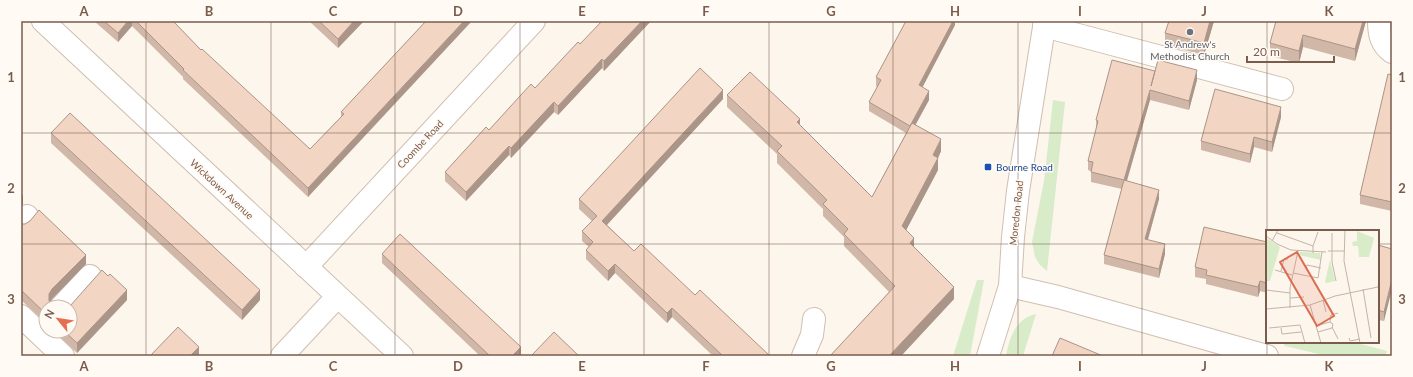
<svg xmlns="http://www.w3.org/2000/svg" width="1413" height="377" font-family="Lato,sans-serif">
	<rect width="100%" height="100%" fill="#fdf6ec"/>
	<g fill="#d8ecc9">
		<path d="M1053 100 1065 102 1047 271 1040 265 1035 257 1032 242 1044 181Z"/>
		<path d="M977 280H984L970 356H953Z"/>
		<path d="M1036 314 1023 356H1006C1009 338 1016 318 1036 314Z"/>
		<path d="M1283 342H1353L1387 351 1385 356H1327L1285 346Z"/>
	</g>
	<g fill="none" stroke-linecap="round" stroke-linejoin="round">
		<g stroke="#d1beb0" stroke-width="24">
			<g id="minor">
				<path d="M43 21 402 356"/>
				<path d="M1379 21C1379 34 1381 44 1392 52"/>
				<path d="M1044 26 1282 89"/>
				<path d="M21 222 27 216"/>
				<path d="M306 267 534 21"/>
				<path d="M1010 286 1058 297 1267 356"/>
				<path d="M61 307 90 276"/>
				<path d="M21 316 63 356"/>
				<path d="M282 356 337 297"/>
				<path d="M803 356 812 335 814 319"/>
				<path d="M988 356 1010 286 1013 237 1018 191 1045 21"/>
			</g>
		</g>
		<use href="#minor" stroke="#fff" stroke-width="22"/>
	</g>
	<g fill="#d1b7a8">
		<path d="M94 21H173L201 50 310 149 341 117V112L426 21 308 197 183 79V77L132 26 118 42Z"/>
		<path d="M309 21H364L338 48Z"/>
		<path d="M651 21 604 71 602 68 558 115 554 112 511 158 509 155 466 201 445 181V172L489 130 535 88 580 44Z"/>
		<path d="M955 21V25L922 87 929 100 915 125 941 151 938 158V170L906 230 914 247 954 299 901 356H830L889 292 844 246V237L823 216V209L777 163V154L727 107V95L800 126 872 197 906 133 869 111V102L877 87 876 86V77Z"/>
		<path d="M1214 21 1204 55 1165 45V33Z"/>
		<path d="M1276 21H1366L1355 61 1303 47 1299 63 1270 56V43Z"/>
		<path d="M1155 71 1197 80 1189 110 1150 100 1127 181 1159 199 1148 240 1165 254 1159 278 1104 264V255L1122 189 1091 182V171L1088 170V161L1096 130V120Z"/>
		<path d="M1392 75V211L1360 204V195Z"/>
		<path d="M723 99 607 225 634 251 695 295 770 356H713L672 317 667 323 615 273 608 281 586 259V250L589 247 582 241V231L592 221 579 209V199Z"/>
		<path d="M1281 117 1272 152 1254 147 1250 163 1201 150V141Z"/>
		<path d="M51 133 260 300 242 320 51 143Z"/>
		<path d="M21 224 86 264 52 299 46 307V323L21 300Z"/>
		<path d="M1267 242V293L1260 291 1258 297 1206 284V279L1195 277V267Z"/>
		<path d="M1378 245 1392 249 1384 321 1378 320Z"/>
		<path d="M382 254 521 356H480L382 263Z"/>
		<path d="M127 300 77 353 54 331H70Z"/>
	</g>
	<g fill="#aa9588">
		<path d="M128 21H132V26L118 42V33Z"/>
		<path d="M354 21H364L338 48V39Z"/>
		<path d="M464 21H472L308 197V188Z"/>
		<path d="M642 21H651L604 71V61Z"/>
		<path d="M953 21H955V25L919 94V85Z"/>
		<path d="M1210 21H1214L1204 55V43Z"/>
		<path d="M1363 21H1366L1355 61V49Z"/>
		<path d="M1303 35V47L1299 63V51Z"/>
		<path d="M602 59V68L558 115V106Z"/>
		<path d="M1197 70V80L1189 110V101Z"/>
		<path d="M723 90V99L602 230V221Z"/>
		<path d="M1150 90V100L1124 190V180Z"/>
		<path d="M929 91V100L910 135V126Z"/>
		<path d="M554 102V112L511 158V148Z"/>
		<path d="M1281 107V117L1272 152V142Z"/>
		<path d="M800 119V131L797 122Z"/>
		<path d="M1254 137V147L1250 163V154Z"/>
		<path d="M941 139V151L938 158V170L902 238V226L933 155Z"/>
		<path d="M509 146V155L466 201V192Z"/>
		<path d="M1159 190V199L1145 249V239Z"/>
		<path d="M23 195V204L21 206V196Z"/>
		<path d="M914 238V251L910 243Z"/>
		<path d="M1165 244V254L1159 278V269Z"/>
		<path d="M86 255V264L52 299 49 304V294L52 289Z"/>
		<path d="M615 264V273L608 281V271Z"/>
		<path d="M1392 279V289L1384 321V312Z"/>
		<path d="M1260 281V291L1258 297V287Z"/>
		<path d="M954 287V299L901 356H889Z"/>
		<path d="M127 290V300L77 353V343Z"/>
		<path d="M260 290V300L242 320V310Z"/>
		<path d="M672 308V317L667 323V313Z"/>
		<path d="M199 347V356H190Z"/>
		<path d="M521 347V356H512Z"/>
	</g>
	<g fill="#f3d5c3" stroke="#aa9588">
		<path d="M104 21H128L118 33Z"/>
		<path d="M136 21H173L201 50 202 49 310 149 344 114 341 112 426 21H464L308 188 183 70 184 69Z"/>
		<path d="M319 21H354L338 39Z"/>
		<path d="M602 21H642L604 61 602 59 558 106 554 102 511 148 509 146 466 192 445 172 486 127 489 130 531 84 535 88 578 42 580 44Z"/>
		<path d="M906 21H953L919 85 929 91 910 126 869 102 881 80 876 77Z"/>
		<path d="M1169 21H1210L1204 43 1165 33Z"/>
		<path d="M1276 21H1363L1355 49 1303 35 1299 51 1270 43Z"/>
		<path d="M1112 60 1155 71 1151 86 1158 60 1197 70 1189 101 1150 90 1124 180 1091 172 1093 162 1088 161 1098 121 1096 120Z"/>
		<path d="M700 68 723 90 602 221 634 251 641 244 695 295 700 290 770 356H723L672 308 667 313 615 264 608 271 586 250 593 242 582 231 597 216 579 199Z"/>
		<path d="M750 72 800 119 797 122 872 197 912 123 941 139 933 155 938 158 902 226 914 238 910 243 954 287 889 356H830L895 286 844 234 848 229 823 204 827 200 777 151 782 146 727 95Z"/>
		<path d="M1388 74 1392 75V202L1360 195Z"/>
		<path d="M1215 89 1281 107 1272 142 1254 137 1250 154 1201 141Z"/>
		<path d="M70 113 260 290 242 310 51 133Z"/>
		<path d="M1124 180 1159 190 1145 239 1165 244 1159 269 1104 255Z"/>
		<path d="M39 210 86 255 52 289 49 294V301L53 307H46V314L21 290V224H25L30 221Z"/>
		<path d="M1204 227 1267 242V283L1260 281 1258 287 1206 275 1207 270 1195 267Z"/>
		<path d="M400 234 521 347 512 356H490L382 254Z"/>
		<path d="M1378 245 1392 249V279L1384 312 1378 310Z"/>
		<path d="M102 270 108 276 110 274 127 290 77 343 64 331H70V307H68L70 306Z"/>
		<path d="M178 327 199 347 190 356H150Z"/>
		<path d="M554 332 579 356H531Z"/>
		<path d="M1060 338 1103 356H1052Z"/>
	</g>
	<path fill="none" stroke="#7a5c4d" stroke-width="1" stroke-opacity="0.55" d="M146 21V356M271 21V356M395 21V356M520 21V356M644 21V356M769 21V356M893 21V356M1018 21V356M1142 21V356M1267 21V356M21 133H1392M21 244H1267M1378 244H1392"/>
	<circle fill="#6b7280" stroke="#fffaf3" stroke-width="1.5" cx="1190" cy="32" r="4"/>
	<rect fill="#1a4fb4" stroke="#fffaf3" stroke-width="1.5" x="984" y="163" width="8" height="8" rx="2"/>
	<g text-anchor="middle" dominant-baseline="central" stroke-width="3" stroke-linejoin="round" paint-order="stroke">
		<g font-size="10" fill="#5b616d" stroke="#fffaf3">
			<text x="1190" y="44">St Andrew's<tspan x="1190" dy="12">Methodist Church</tspan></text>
		</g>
		<g font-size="10" fill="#7a5c4d" stroke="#fffaf3">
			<text transform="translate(420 144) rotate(-47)">Coombe Road</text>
			<text transform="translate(222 189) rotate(43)">Wickdown Avenue</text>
			<text transform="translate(1016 213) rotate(-84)">Moredon Road</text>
		</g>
		<g font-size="10" fill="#164399" stroke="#fffaf3" text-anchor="start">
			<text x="996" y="167">Bourne Road</text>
		</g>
	</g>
	<g transform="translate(1266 230)">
		<rect width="113" height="113" fill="#fdf6ec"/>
		<path d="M91 1 108 8 103 27H93L92 16H87L86 12 91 11ZM0 8 14 17 4 51H0ZM34 22 54 23 55 30 33 25ZM64 30 69 51 61 53 59 52Z" fill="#d8ecc9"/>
		<path fill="none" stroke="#c5b3a7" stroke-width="1" d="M79 0 78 31 94 113M11 3 47 16V23M66 3V32L70 51M0 6 11 14 25 20 60 22M6 11 12 0M47 16 52 2M62 21H78M40 39 41 35 55 38M9 40 26 45M15 41 18 29H22M27 43 52 48 56 22M113 57V70M97 59 105 108M0 60 24 63M24 68 38 67M57 70 60 82M44 75 55 113M24 78V58L32 21M0 79 44 75 69 66 112 57 113 51M64 92 65 85 72 83M50 96 64 92 67 94 66 98 52 102M66 97 72 109M3 98 34 95 39 113M15 98 16 104 35 102M83 108 84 111 94 109"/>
		<path fill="#dc6d51" fill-opacity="0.15" stroke="#dc6d51" stroke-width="2" d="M31 22 68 86 51 96 14 32Z"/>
		<rect width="113" height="113" fill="none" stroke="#7a5c4d" stroke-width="2"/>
	</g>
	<rect width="1413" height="377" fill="none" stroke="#fffaf3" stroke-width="44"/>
	<g transform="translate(58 319) rotate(300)"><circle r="19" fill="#fffaf3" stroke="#cabbb1"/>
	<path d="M0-3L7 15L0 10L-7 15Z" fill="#e76f51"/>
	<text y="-6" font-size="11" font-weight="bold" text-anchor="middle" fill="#7a5c4d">N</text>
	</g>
	<path d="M1247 56v6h87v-6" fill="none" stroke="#7a5c4d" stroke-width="2"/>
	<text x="1253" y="56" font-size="12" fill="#7a5c4d" stroke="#fffaf3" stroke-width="3" paint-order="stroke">20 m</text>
	<rect x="22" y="22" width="1369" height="333" fill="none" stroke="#7a5c4d" stroke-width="1.5"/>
	<g font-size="13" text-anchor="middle" font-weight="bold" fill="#7a5c4d">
		<text x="84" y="16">A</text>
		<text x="209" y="16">B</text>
		<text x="333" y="16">C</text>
		<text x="458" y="16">D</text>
		<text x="582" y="16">E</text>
		<text x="706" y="16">F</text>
		<text x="831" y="16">G</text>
		<text x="955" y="16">H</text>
		<text x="1080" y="16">I</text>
		<text x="1204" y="16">J</text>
		<text x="1329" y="16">K</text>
		<text x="11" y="82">1</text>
		<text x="1402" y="82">1</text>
		<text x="11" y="193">2</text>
		<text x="1402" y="193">2</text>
		<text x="11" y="304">3</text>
		<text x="1402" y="304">3</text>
		<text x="84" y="371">A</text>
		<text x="209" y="371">B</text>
		<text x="333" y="371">C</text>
		<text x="458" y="371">D</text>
		<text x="582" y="371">E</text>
		<text x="706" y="371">F</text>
		<text x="831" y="371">G</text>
		<text x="955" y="371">H</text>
		<text x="1080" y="371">I</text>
		<text x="1204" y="371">J</text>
		<text x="1329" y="371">K</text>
	</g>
</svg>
